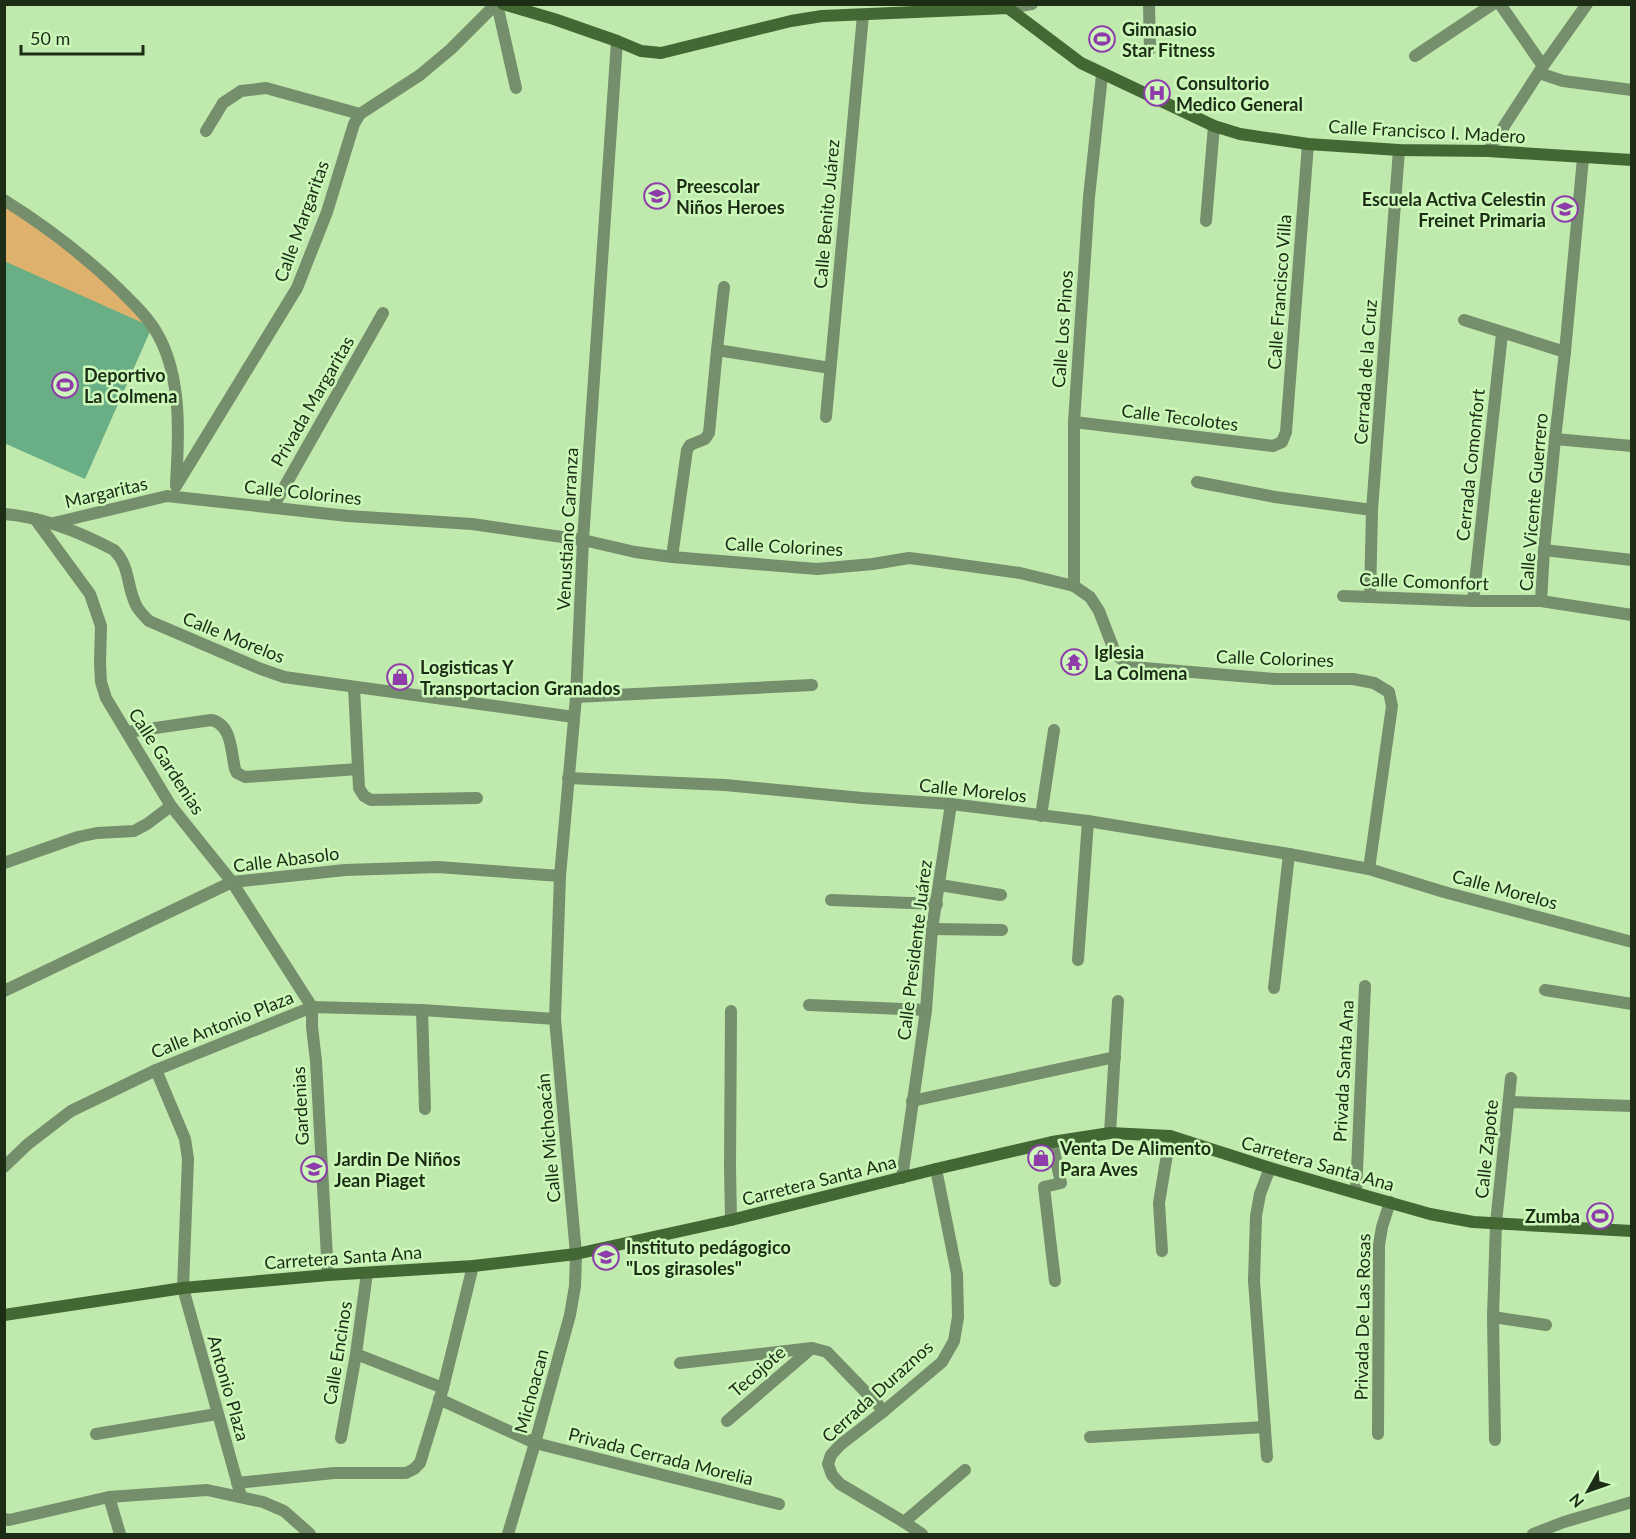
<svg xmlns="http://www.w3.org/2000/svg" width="1636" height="1539" font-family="Lato,sans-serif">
	<rect width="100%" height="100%" fill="#c0eaad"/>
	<path fill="#deb16c" d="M4 206 68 246 152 327 5 443Z"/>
	<path fill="#69ae85" d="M4 261 152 327 85 479 4 443Z"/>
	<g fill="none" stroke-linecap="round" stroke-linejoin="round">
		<g stroke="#758e6b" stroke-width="12">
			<path d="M497 4 516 88"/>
			<path d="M1004 4 1008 8 1032 4"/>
			<path d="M1149 4 1150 49"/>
			<path d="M1500 4 1543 66"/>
			<path d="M1415 56 1493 4"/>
			<path d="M1539 73 1563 81 1632 90"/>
			<path d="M206 131 223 103 241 91 266 88 360 114"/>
			<path d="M1488 151 1543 66 1587 4"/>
			<path d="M4 200C47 227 84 255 120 290 133 303 149 318 158 335 182 378 179 437 176 483"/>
			<path d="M1206 221 1214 126"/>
			<path d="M1464 320 1565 352"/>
			<path d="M717 350 830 368"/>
			<path d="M826 417 863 15"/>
			<path d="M1074 422 1273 446 1282 442 1286 432 1308 144"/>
			<path d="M1555 439 1632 446"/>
			<path d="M1197 482 1275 497 1372 510"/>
			<path d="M176 486 297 288 327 212 354 124 360 114 420 75 451 49 496 4"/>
			<path d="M273 507 383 313"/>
			<path d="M4 514C43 517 80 532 114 550 131 567 126 587 137 607 140 612 145 617 149 621L261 669 284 677 574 717"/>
			<path d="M35 519 90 594 101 626 100 664 101 682 106 698 171 806 232 882 312 1007V1027L316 1061 328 1275"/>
			<path d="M54 523 167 496 348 516 472 524 583 540 635 552 672 557 817 569 873 564 909 558 933 561 1020 573 1074 586 1090 597 1099 611 1116 655 1132 667 1275 679H1353L1374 683 1389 692 1392 706 1369 869"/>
			<path d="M1544 550 1632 560"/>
			<path d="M672 557 687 450 690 445 705 439 709 433 717 350 724 287"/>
			<path d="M1074 586V422L1089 197 1102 75"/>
			<path d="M1343 596 1473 601H1541L1632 615"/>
			<path d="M1370 597 1372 510 1399 150"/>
			<path d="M1473 601 1502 334"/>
			<path d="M1541 601 1544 550 1555 439 1565 352 1583 158"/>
			<path d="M354 687 359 788 364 796 371 800 477 798"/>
			<path d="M576 697 812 685"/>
			<path d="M127 732 211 720C232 724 231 752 235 769L237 773 245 777 358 769"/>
			<path d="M568 778 725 785 862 798 951 804 1088 821 1289 854 1369 869 1444 892 1632 942"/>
			<path d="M1041 816 1054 730"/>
			<path d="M4 863 78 837 97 833 134 831 147 824 171 806"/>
			<path d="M940 885 1001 895"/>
			<path d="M831 900 937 904"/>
			<path d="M932 929 1002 930"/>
			<path d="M1078 960 1088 821"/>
			<path d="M1274 988 1289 854"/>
			<path d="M1545 990 1632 1004"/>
			<path d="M4 991 232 882 345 870 438 867 560 876"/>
			<path d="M809 1005 926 1010"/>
			<path d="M422 1010 425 1109"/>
			<path d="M156 1070 185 1139 188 1159 183 1288 241 1496"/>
			<path d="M912 1101 1115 1057"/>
			<path d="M1509 1102 1632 1106"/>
			<path d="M1110 1133 1118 1001"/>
			<path d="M1052 1142 1061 1183 1044 1187 1055 1281"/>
			<path d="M4 1167 28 1144 71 1111 156 1070 312 1007 422 1010 555 1019"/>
			<path d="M902 1178 926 1010 932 929 951 804"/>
			<path d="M1356 1193 1365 986"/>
			<path d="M731 1220 730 1167 731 1011"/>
			<path d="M1162 1251 1159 1203 1170 1136"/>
			<path d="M1493 1317 1546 1325"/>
			<path d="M356 1354 443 1388"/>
			<path d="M680 1363 812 1348 827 1352 884 1411"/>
			<path d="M439 1399 535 1443 779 1504"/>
			<path d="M727 1421 812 1348"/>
			<path d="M96 1434 217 1414"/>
			<path d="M1378 1434 1379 1245 1382 1227 1390 1202"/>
			<path d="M1090 1437 1265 1427"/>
			<path d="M341 1438 356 1354 367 1273"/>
			<path d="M1495 1440 1493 1317 1496 1223 1511 1078"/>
			<path d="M1267 1457 1254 1281 1256 1216 1260 1194 1270 1168"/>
			<path d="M237 1483 334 1473H406L414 1469 420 1463 443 1388 473 1266"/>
			<path d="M109 1497 120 1534"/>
			<path d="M4 1519 9 1520 109 1497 207 1490 263 1502 284 1511 310 1534"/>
			<path d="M904 1522 965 1470"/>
			<path d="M508 1534 535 1443 570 1315 575 1286 576 1254 555 1019 560 876 576 697 583 540 617 41"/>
			<path d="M922 1534 904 1522 840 1484 832 1475 828 1464 831 1455 840 1445 884 1411 942 1362 954 1341 958 1317 957 1274 936 1169"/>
			<path d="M1533 1534 1564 1522 1632 1502"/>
		</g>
		<g stroke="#446834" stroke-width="12">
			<path d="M503 4 554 19 617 41 641 51 661 53 791 21 822 16 1008 8 1081 63 1214 126 1240 134 1308 144 1399 150 1488 151 1632 160"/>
			<path d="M4 1315 183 1288 328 1275 473 1266 576 1254 731 1220 936 1169 1052 1142 1110 1133 1170 1136 1270 1168 1356 1193 1430 1214 1473 1222 1632 1231"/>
		</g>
	</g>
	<defs>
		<g id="stadium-ring" transform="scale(1.35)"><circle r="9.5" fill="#ccf8ba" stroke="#8f3cab" stroke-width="1.5"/><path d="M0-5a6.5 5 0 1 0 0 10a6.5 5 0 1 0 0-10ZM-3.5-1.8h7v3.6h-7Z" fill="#8f3cab"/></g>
		<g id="hospital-ring" transform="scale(1.35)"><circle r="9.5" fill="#ccf8ba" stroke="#8f3cab" stroke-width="1.5"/><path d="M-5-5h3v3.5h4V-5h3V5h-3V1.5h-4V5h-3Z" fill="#8f3cab"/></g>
		<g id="school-ring" transform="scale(1.35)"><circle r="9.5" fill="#ccf8ba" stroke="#8f3cab" stroke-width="1.5"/><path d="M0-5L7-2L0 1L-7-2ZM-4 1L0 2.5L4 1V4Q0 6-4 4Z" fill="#8f3cab"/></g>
		<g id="temple-ring" transform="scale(1.35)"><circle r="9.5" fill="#ccf8ba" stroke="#8f3cab" stroke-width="1.5"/><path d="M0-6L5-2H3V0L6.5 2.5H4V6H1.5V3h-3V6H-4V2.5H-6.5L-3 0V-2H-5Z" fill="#8f3cab"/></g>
		<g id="shop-ring" transform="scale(1.35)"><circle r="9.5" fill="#ccf8ba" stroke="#8f3cab" stroke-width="1.5"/><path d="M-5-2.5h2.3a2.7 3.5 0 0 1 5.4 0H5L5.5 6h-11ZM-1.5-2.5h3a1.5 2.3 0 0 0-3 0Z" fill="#8f3cab"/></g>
	</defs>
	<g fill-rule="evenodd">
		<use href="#stadium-ring" x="1102" y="39"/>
		<use href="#hospital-ring" x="1157" y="93"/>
		<use href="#school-ring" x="657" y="196"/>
		<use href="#school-ring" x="1565" y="209"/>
		<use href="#stadium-ring" x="65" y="385"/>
		<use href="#temple-ring" x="1074" y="662"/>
		<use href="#shop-ring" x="400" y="677"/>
		<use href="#shop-ring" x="1041" y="1158"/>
		<use href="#school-ring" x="314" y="1169"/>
		<use href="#stadium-ring" x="1600" y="1216"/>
		<use href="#school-ring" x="606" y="1257"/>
	</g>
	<g text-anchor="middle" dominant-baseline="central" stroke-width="5" stroke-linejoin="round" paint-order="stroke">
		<g font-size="18" font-weight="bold" fill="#1c2c15" stroke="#ccf8ba" text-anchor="start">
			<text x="1122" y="29">Gimnasio<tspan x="1122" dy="21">Star Fitness</tspan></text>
			<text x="1176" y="83">Consultorio<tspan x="1176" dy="21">Medico General</tspan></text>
			<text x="676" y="186">Preescolar<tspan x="676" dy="21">Niños Heroes</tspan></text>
			<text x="1546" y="199" text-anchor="end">Escuela Activa Celestin<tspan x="1546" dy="21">Freinet Primaria</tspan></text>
			<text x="84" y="375">Deportivo<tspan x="84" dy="21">La Colmena</tspan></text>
			<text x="1094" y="652">Iglesia<tspan x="1094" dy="21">La Colmena</tspan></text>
			<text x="420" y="667">Logisticas Y<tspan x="420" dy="21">Transportacion Granados</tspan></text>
			<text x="1060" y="1148">Venta De Alimento<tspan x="1060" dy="21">Para Aves</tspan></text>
			<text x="334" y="1159">Jardin De Niños<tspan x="334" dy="21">Jean Piaget</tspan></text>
			<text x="1580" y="1216" text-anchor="end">Zumba</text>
			<text x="626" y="1247">Instituto pedágogico<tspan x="626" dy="21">"Los girasoles"</tspan></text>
		</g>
		<g font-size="18" fill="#1c2c15" stroke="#ccf8ba">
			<text transform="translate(1427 131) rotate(3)">Calle Francisco I. Madero</text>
			<text transform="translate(826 214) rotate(-85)">Calle Benito Juárez</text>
			<text transform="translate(301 221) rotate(-70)">Calle Margaritas</text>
			<text transform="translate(1279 292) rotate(-86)">Calle Francisco Villa</text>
			<text transform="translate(1062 329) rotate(-86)">Calle Los Pinos</text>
			<text transform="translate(1365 372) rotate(-86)">Cerrada de la Cruz</text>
			<text transform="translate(312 401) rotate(-60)">Privada Margaritas</text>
			<text transform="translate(1180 417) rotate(7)">Calle Tecolotes</text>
			<text transform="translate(1470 465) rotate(-84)">Cerrada Comonfort</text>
			<text transform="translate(106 492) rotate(-13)">Margaritas</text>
			<text transform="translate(303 492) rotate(6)">Calle Colorines</text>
			<text transform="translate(1533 502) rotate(-85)">Calle Vicente Guerrero</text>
			<text transform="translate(567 529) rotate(-87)">Venustiano Carranza</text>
			<text transform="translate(784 546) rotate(3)">Calle Colorines</text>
			<text transform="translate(1424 581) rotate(2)">Calle Comonfort</text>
			<text transform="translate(234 637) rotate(22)">Calle Morelos</text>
			<text transform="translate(1275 658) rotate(2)">Calle Colorines</text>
			<text transform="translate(167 761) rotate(57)">Calle Gardenias</text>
			<text transform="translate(973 790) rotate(6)">Calle Morelos</text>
			<text transform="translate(286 859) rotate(-7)">Calle Abasolo</text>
			<text transform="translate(1505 889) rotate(15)">Calle Morelos</text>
			<text transform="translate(914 950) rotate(-83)">Calle Presidente Juárez</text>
			<text transform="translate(222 1024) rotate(-22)">Calle Antonio Plaza</text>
			<text transform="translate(1343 1071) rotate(-87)">Privada Santa Ana</text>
			<text transform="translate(300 1106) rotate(-93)">Gardenias</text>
			<text transform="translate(548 1138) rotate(-95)">Calle Michoacán</text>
			<text transform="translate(1486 1149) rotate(-84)">Calle Zapote</text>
			<text transform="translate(1318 1163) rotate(16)">Carretera Santa Ana</text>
			<text transform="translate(819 1180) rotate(-14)">Carretera Santa Ana</text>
			<text transform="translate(343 1257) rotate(-4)">Carretera Santa Ana</text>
			<text transform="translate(1362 1317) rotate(-89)">Privada De Las Rosas</text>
			<text transform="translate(337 1353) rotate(-81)">Calle Encinos</text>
			<text transform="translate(757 1371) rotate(-41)">Tecojote</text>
			<text transform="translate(229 1388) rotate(74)">Antonio Plaza</text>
			<text transform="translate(531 1391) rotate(-75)">Michoacan</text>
			<text transform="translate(877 1391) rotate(-42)">Cerrada Duraznos</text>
			<text transform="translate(661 1456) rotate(14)">Privada Cerrada Morelia</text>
		</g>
	</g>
	<rect width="1636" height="1539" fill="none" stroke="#1c2c15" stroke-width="12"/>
	<g transform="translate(1588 1491) rotate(230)" stroke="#ccf8ba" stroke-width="4.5" paint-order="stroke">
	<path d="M0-4.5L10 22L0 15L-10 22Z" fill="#1c2c15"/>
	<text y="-9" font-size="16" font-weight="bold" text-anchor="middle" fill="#1c2c15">N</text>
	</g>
	<path d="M21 45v9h122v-9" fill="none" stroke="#1c2c15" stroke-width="3"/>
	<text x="30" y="45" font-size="18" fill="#1c2c15" stroke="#ccf8ba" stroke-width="4.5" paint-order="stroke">50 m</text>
</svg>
